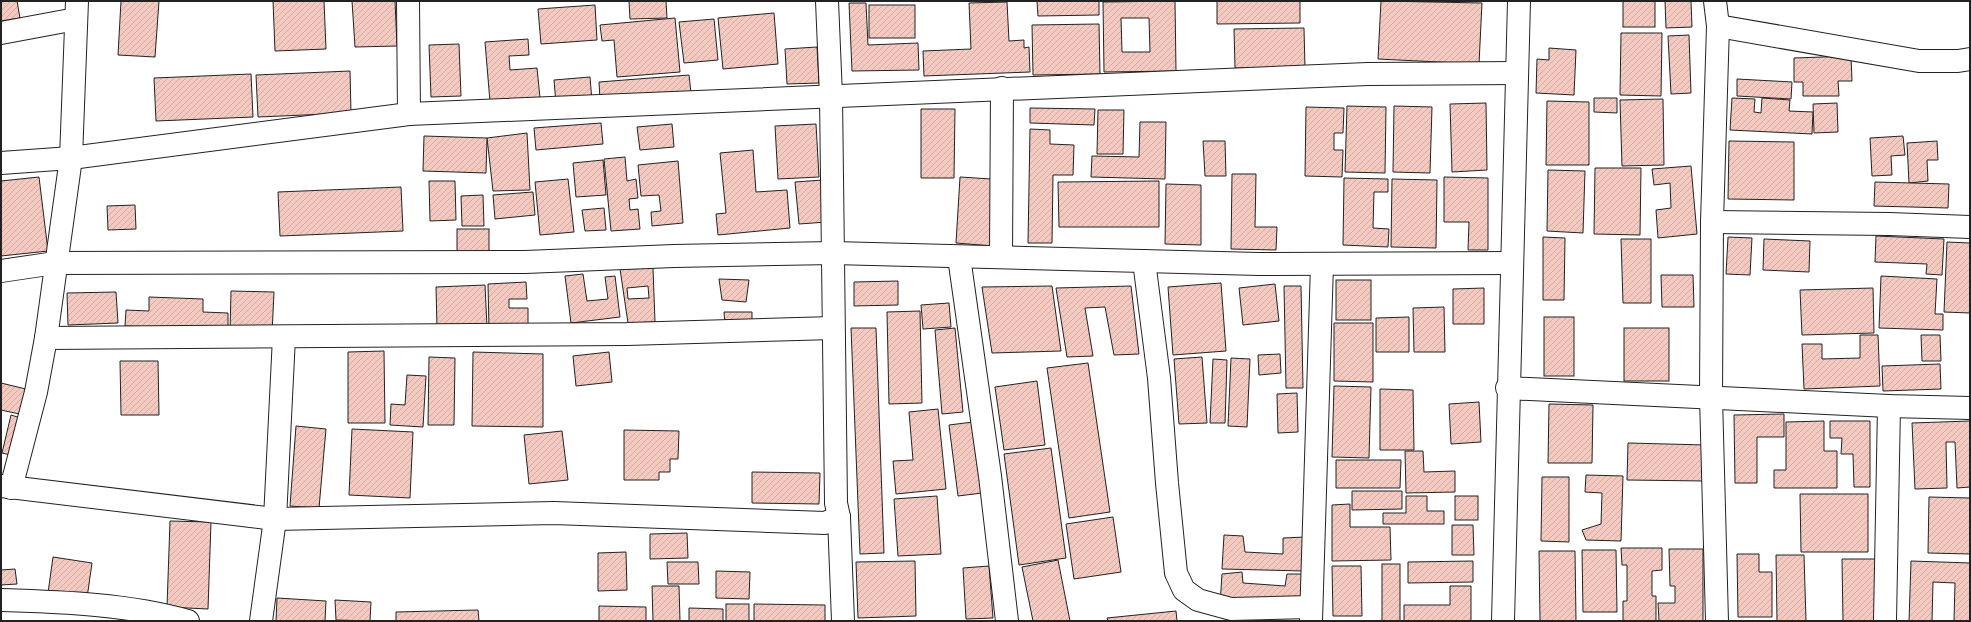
<svg xmlns="http://www.w3.org/2000/svg" width="1971" height="622" font-family="'Work Sans',sans-serif">
	<defs>
		<pattern id="building-hatch" width="6" height="6" patternUnits="userSpaceOnUse"><rect width="6" height="6" fill="#f3c9c0"/><path d="M-1 1l2-2M0 6l6-6M5 7l2-2" fill="none" stroke="#d0aca5"/></pattern>
	</defs>
	<rect width="100%" height="100%" fill="#fff"/>
	<g fill="url(#building-hatch)" stroke="#222" fill-rule="evenodd">
		<path d="M1 1H17L20 18 1 21Z"/>
		<path d="M121 1H159L155 57 118 55Z"/>
		<path d="M273 1H324L326 49 275 51Z"/>
		<path d="M352 1H395L397 46 355 47Z"/>
		<path d="M629 1H666L667 18 630 19Z"/>
		<path d="M1037 1H1099V15L1038 16Z"/>
		<path d="M1175 1 1176 71 1104 72 1103 2ZM1121 18H1149L1150 52H1122Z"/>
		<path d="M1217 1H1300V23L1217 24Z"/>
		<path d="M1381 1 1482 3 1479 64 1378 59Z"/>
		<rect x="1623" y="1" width="32" height="26"/>
		<path d="M1665 1H1691L1692 27 1666 28Z"/>
		<path d="M1007 2 1009 41 1024 40V48L1029 47 1030 72 924 76 923 51 971 49 969 3Z"/>
		<path d="M849 3H866L868 45 918 43 919 70 852 71Z"/>
		<path d="M595 5 597 40 541 44 538 9Z"/>
		<rect x="869" y="5" width="46" height="33"/>
		<path d="M774 13 778 64 723 69 718 18Z"/>
		<path d="M675 18 680 72 617 77 614 40 602 41 600 25Z"/>
		<path d="M714 19 718 60 684 63 679 22Z"/>
		<path d="M1099 24 1100 74 1033 75 1032 25Z"/>
		<path d="M1304 28 1305 68H1235L1234 29Z"/>
		<path d="M1621 33H1662L1661 96 1620 95Z"/>
		<path d="M1689 35 1691 93 1671 94 1668 36Z"/>
		<path d="M528 39 529 55 509 56 510 70 537 68 540 98 490 102 485 42Z"/>
		<path d="M459 44 461 96 431 97 429 45Z"/>
		<path d="M817 47 819 83 787 84 785 49Z"/>
		<path d="M1549 48 1576 50 1574 95 1536 93 1537 59 1549 60Z"/>
		<path d="M1851 56 1852 81H1838L1839 96H1803V82H1794V58Z"/>
		<path d="M350 71 351 113 258 117 256 75Z"/>
		<path d="M251 74 253 117 156 121 154 78Z"/>
		<path d="M689 75 691 93 600 100 599 82Z"/>
		<path d="M590 77 592 101 556 104 554 80Z"/>
		<path d="M1737 79 1792 82 1791 99 1737 96Z"/>
		<path d="M1594 98H1617V113L1594 112Z"/>
		<path d="M1732 98 1755 99 1754 112 1761 113 1762 98 1790 100 1789 111 1813 112 1812 134 1730 130Z"/>
		<path d="M1663 99 1664 165 1622 166 1620 100Z"/>
		<path d="M1547 101 1589 102V165H1546Z"/>
		<path d="M1486 103 1487 170 1452 172 1450 104Z"/>
		<path d="M1837 103 1838 132 1814 133 1813 104Z"/>
		<path d="M1347 106 1386 107 1385 173 1345 172Z"/>
		<path d="M1394 106 1432 107 1430 173 1393 172Z"/>
		<path d="M1306 107 1344 108 1343 133H1334V150H1343L1342 177 1305 176Z"/>
		<path d="M1030 108 1095 109 1094 125 1030 123Z"/>
		<path d="M921 109H955L954 178H921Z"/>
		<path d="M1098 110H1124L1123 154H1097Z"/>
		<path d="M1140 122H1166L1165 179 1091 177 1092 156 1139 157Z"/>
		<path d="M601 123 603 144 536 150 534 128Z"/>
		<path d="M672 124 674 147 640 150 637 127Z"/>
		<path d="M816 124 819 177 778 179 775 126Z"/>
		<path d="M1030 129 1050 130V144L1074 145 1073 175H1053L1052 243H1028Z"/>
		<path d="M527 133 530 190 493 191 487 138Z"/>
		<path d="M424 136 487 138 486 173 423 171Z"/>
		<path d="M1903 136 1905 155 1891 156 1892 175 1872 176 1870 138Z"/>
		<path d="M1203 141H1225L1226 176H1205Z"/>
		<path d="M1729 141 1794 142V200L1728 199Z"/>
		<path d="M1937 141 1938 160H1927L1928 181 1909 183 1907 143Z"/>
		<path d="M753 150 756 192 787 190 790 228 718 235 716 214 726 213 720 153Z"/>
		<path d="M625 157 627 181 636 179 638 198 629 199 630 210 638 209 640 229 611 231 604 159Z"/>
		<path d="M603 160 606 195 576 197 573 163Z"/>
		<path d="M678 161 683 223 652 226 651 212 661 211 659 195 641 196 638 165Z"/>
		<path d="M1691 166 1697 234 1658 238 1656 210 1671 208 1670 183 1654 185 1652 169Z"/>
		<path d="M1595 168H1641L1640 235 1594 234Z"/>
		<path d="M1548 170 1585 171 1583 233 1547 231Z"/>
		<path d="M1232 174H1256L1255 227H1277L1276 250 1231 249Z"/>
		<path d="M39 177 48 251 1 256V181Z"/>
		<path d="M960 177 991 179 993 246 956 243Z"/>
		<path d="M1444 177 1488 178V250H1468L1469 222H1444Z"/>
		<path d="M1344 178 1388 179V192H1374L1373 228 1389 229 1388 247 1343 245Z"/>
		<path d="M568 179 574 232 540 235 535 182Z"/>
		<path d="M1392 179 1437 180 1436 248 1391 247Z"/>
		<path d="M823 180 827 222 799 224 795 182Z"/>
		<path d="M429 181H455L456 220 430 221Z"/>
		<path d="M1159 181V227H1059L1058 182Z"/>
		<path d="M1875 182 1949 184 1948 208 1874 206Z"/>
		<path d="M1166 184 1201 185V245L1165 244Z"/>
		<path d="M401 187 403 231 280 236 278 192Z"/>
		<path d="M533 192 535 215 495 219 493 195Z"/>
		<path d="M483 195 484 226H462L461 196Z"/>
		<path d="M135 205 136 229 108 230 107 206Z"/>
		<path d="M604 208 606 230 585 231 582 210Z"/>
		<rect x="457" y="229" width="32" height="25"/>
		<path d="M1876 236 1944 239 1942 275 1926 274 1927 264 1875 262Z"/>
		<path d="M1543 237 1565 238 1564 300H1543Z"/>
		<path d="M1728 237 1752 238 1750 275 1726 274Z"/>
		<path d="M1621 239H1651V303H1623Z"/>
		<path d="M1764 239 1810 241 1809 272 1763 270Z"/>
		<path d="M1947 242 1970 243V313L1944 312Z"/>
		<path d="M653 268 655 322 628 323 620 269ZM648 286 649 298 628 299 627 288Z"/>
		<path d="M583 274 587 301 608 299 605 277 615 276 620 317 571 323 565 276Z"/>
		<path d="M1661 275H1693L1694 307H1662Z"/>
		<path d="M1881 276 1937 279 1935 314H1943V330L1879 328Z"/>
		<path d="M719 279 749 280 746 302 722 300Z"/>
		<rect x="1336" y="280" width="35" height="40"/>
		<path d="M898 281V305L854 306V282Z"/>
		<path d="M526 282 527 299H509V308H528V328L489 329 488 284Z"/>
		<path d="M1221 283 1226 351 1173 355 1168 287Z"/>
		<path d="M1275 284 1279 321 1243 325 1239 288Z"/>
		<path d="M485 285 487 327 437 329 436 287Z"/>
		<path d="M1052 286 1061 351 992 353 982 287Z"/>
		<path d="M1131 286 1139 354 1114 355 1105 307 1085 308 1093 356 1067 357 1056 288Z"/>
		<path d="M1284 286H1301L1303 388H1286Z"/>
		<path d="M1484 288V324H1453V289Z"/>
		<path d="M1873 288 1874 333 1802 335 1800 290Z"/>
		<path d="M231 291 274 292 272 334 230 333Z"/>
		<path d="M116 292 118 323 68 325 67 293Z"/>
		<path d="M149 297 203 299V312L228 313V329L125 326 126 310 149 311Z"/>
		<path d="M949 303 951 327 923 329 921 305Z"/>
		<path d="M1444 307 1445 352H1414L1413 308Z"/>
		<path d="M920 311 922 403 889 404 887 312Z"/>
		<path d="M724 312H752V326H725Z"/>
		<path d="M1409 317V352H1376V318Z"/>
		<rect x="1544" y="317" width="30" height="59"/>
		<path d="M1334 323H1373V382L1334 381Z"/>
		<path d="M851 328H876L884 553 860 554Z"/>
		<path d="M955 328 963 412 942 414 935 330Z"/>
		<rect x="1624" y="328" width="45" height="53"/>
		<path d="M1860 335H1878L1880 386 1804 389 1802 344H1822V359L1860 358Z"/>
		<path d="M1921 335H1940L1941 361H1922Z"/>
		<path d="M384 351 385 423H348V352Z"/>
		<path d="M473 352 543 354V427L472 426Z"/>
		<path d="M609 352 612 382 576 386 573 356Z"/>
		<path d="M1280 354 1281 373 1259 375 1258 355Z"/>
		<path d="M429 357 455 358 454 425H428Z"/>
		<path d="M1202 357 1207 423 1179 424 1174 359Z"/>
		<path d="M1231 358 1250 359 1247 427 1228 426Z"/>
		<path d="M1213 359 1227 360 1225 423H1210Z"/>
		<path d="M120 361H158L159 415H121Z"/>
		<path d="M1088 363 1110 512 1069 518 1047 368Z"/>
		<path d="M1940 364 1941 389 1883 391 1882 366Z"/>
		<path d="M407 375 426 376 423 427 390 425 391 404 405 405Z"/>
		<path d="M1037 381 1045 445 1004 450 995 387Z"/>
		<path d="M1 383 30 390 24 415 1 410Z"/>
		<path d="M1334 386 1371 387 1369 458 1332 457Z"/>
		<path d="M1380 389 1413 390 1414 450H1380Z"/>
		<path d="M1297 393 1298 432 1278 433 1277 394Z"/>
		<path d="M1479 402 1481 442 1451 444 1449 404Z"/>
		<path d="M1549 404 1593 405 1592 463H1548Z"/>
		<path d="M938 409 946 489 896 494 893 461 913 460 909 412Z"/>
		<path d="M1784 414V437H1757V483H1735L1734 415Z"/>
		<path d="M11 415 24 419 15 456 2 453Z"/>
		<path d="M1824 421V451H1837V488H1774V470H1786V422Z"/>
		<path d="M1830 421H1870V487H1854L1853 454H1841L1842 438H1830Z"/>
		<path d="M1970 421V487L1957 488 1955 442H1946L1947 488 1915 489 1912 423Z"/>
		<path d="M973 422 982 493 958 496 949 425Z"/>
		<path d="M296 426 326 429 319 508 290 506Z"/>
		<path d="M352 429 413 432 410 498 349 495Z"/>
		<path d="M624 430 679 431 678 459H670V472H659V480H624Z"/>
		<path d="M562 431 568 480 529 484 524 435Z"/>
		<path d="M1628 443 1706 445 1705 481 1627 480Z"/>
		<path d="M1051 448 1066 558 1019 565 1004 454Z"/>
		<path d="M1405 451H1423L1424 472 1455 471V492L1406 493Z"/>
		<path d="M1336 460H1401L1400 488H1336Z"/>
		<path d="M752 472 820 473 819 504 752 503Z"/>
		<path d="M1586 475 1623 476 1621 541 1586 540 1582 530 1601 524 1602 493 1585 492Z"/>
		<path d="M1542 477H1569V542L1541 541Z"/>
		<path d="M1352 491H1402V509L1352 510Z"/>
		<path d="M1800 494H1868V552H1801Z"/>
		<path d="M937 496 941 554 898 556 894 499Z"/>
		<path d="M1406 496H1427V511H1444V524H1383V513H1406Z"/>
		<rect x="1455" y="496" width="23" height="24"/>
		<path d="M1929 497 1970 498V554L1928 553Z"/>
		<path d="M1350 504V527H1390L1391 560 1332 561V505Z"/>
		<path d="M1113 517 1121 572 1074 579 1066 524Z"/>
		<path d="M170 521 211 522 208 609 167 607Z"/>
		<path d="M1452 525H1473L1474 555H1452Z"/>
		<path d="M687 533 688 558 650 559V534Z"/>
		<path d="M1224 535 1243 536 1245 552 1283 554V538L1305 537 1304 571 1222 569Z"/>
		<path d="M1621 548H1662V570L1652 571V596H1656V621H1623V601H1627V565H1622Z"/>
		<path d="M1669 549H1703V621H1659L1658 603H1675V586H1670Z"/>
		<path d="M1582 550H1616L1617 612H1583Z"/>
		<path d="M1539 551H1575L1576 621H1540Z"/>
		<path d="M626 552 627 590 598 591V553Z"/>
		<path d="M1737 554H1759V572H1772V617H1738Z"/>
		<path d="M1776 555H1804L1806 621H1777Z"/>
		<path d="M53 557 92 563 87 598 48 593Z"/>
		<path d="M1842 559H1879V621H1843Z"/>
		<path d="M1058 560 1070 621H1033L1022 567Z"/>
		<path d="M915 561 916 616 858 618 856 562Z"/>
		<path d="M1473 561V582L1408 583V562Z"/>
		<path d="M1911 561 1970 563V621H1954L1955 583 1933 582 1932 621H1909Z"/>
		<path d="M667 562H698L699 584H668Z"/>
		<rect x="1382" y="564" width="18" height="57"/>
		<path d="M989 566 993 618 966 619 963 568Z"/>
		<path d="M1332 566H1361L1362 616H1333Z"/>
		<path d="M15 569 17 584 1 585V570Z"/>
		<path d="M716 571 750 572 749 599 716 598Z"/>
		<path d="M1242 572 1243 583 1285 586 1287 574H1305V605L1220 604 1222 574Z"/>
		<path d="M652 586H679L680 621H653Z"/>
		<path d="M1450 586H1471V621H1404V605H1450Z"/>
		<path d="M277 598 326 601 325 621H276Z"/>
		<path d="M335 600 371 602 370 621 336 620Z"/>
		<rect x="726" y="604" width="23" height="17"/>
		<path d="M754 604 825 605V621H754Z"/>
		<path d="M599 606 646 607V621H599Z"/>
		<path d="M689 608 723 609V621H689Z"/>
		<path d="M478 610 479 621H396V612Z"/>
		<path d="M1176 611 1177 621H1108L1107 618Z"/>
	</g>
	<g fill="none" stroke-linecap="round" stroke-linejoin="round">
		<g stroke="#222" stroke-width="24">
			<g id="minor">
				<path d="M408 1 409 114"/>
				<path d="M827 1 831 96 836 503 839 517 843 621"/>
				<path d="M1715 1 1718 26 1712 222 1711 397 1717 621"/>
				<path d="M1718 26 1919 61H1958L1970 59"/>
				<path d="M1 33 76 19"/>
				<path d="M1 163 71 158 409 114 1368 74 1517 73"/>
				<path d="M1712 222 1889 224 1970 227"/>
				<path d="M959 257 990 476 1007 621"/>
				<path d="M1001 257 1002 88"/>
				<path d="M1144 261 1159 378 1167 483 1176 573 1184 590 1198 600 1231 609 1311 607"/>
				<path d="M1 271 55 263 525 262 674 256 833 253 1259 264 1512 263"/>
				<path d="M46 338 627 334 833 328"/>
				<path d="M1507 388 1889 406 1970 408"/>
				<path d="M1 486 275 519 554 513 825 523 839 517"/>
				<path d="M11 488 36 392 46 338 71 158 77 1"/>
				<path d="M1 600C63 602 128 604 188 621"/>
				<path d="M261 621 275 519 284 337"/>
				<path d="M1311 621 1322 264"/>
				<path d="M1503 621 1519 1"/>
				<path d="M1885 621 1889 406"/>
			</g>
		</g>
		<use href="#minor" stroke="#fff" stroke-width="22"/>
	</g>
	<rect width="1971" height="622" fill="none" stroke="#222222" stroke-width="4"/>
</svg>
